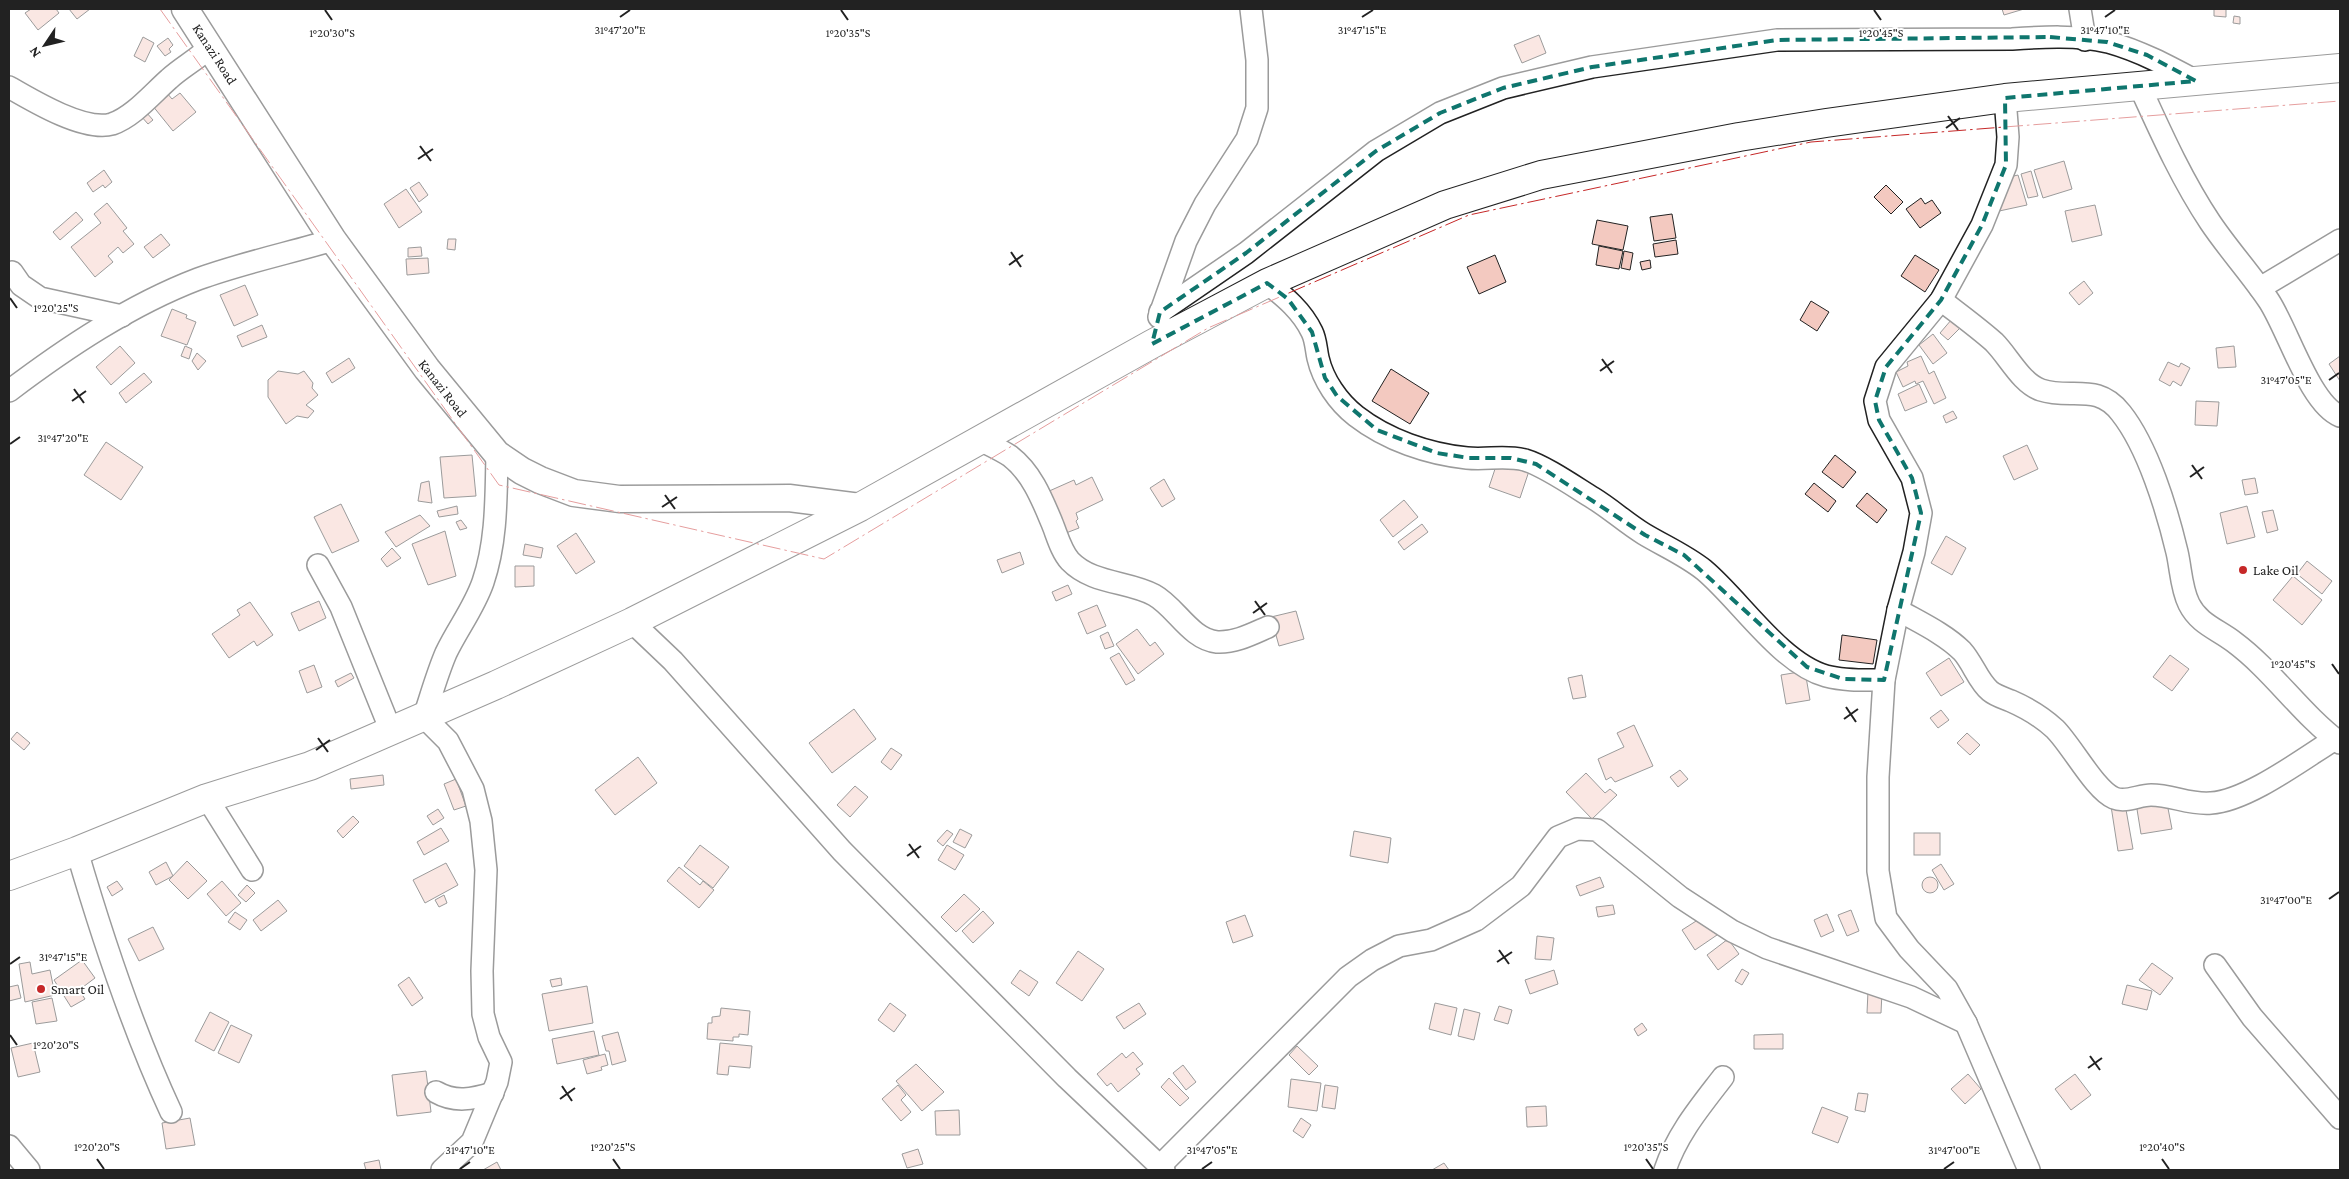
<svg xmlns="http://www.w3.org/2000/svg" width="2349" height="1179" font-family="'Crimson Pro',serif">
	<rect width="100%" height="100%" fill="#fff"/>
	<g fill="#f3c9c0" stroke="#222">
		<path d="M31 9H56L59 13 38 30 25 13Z"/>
		<path d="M69 9H90L77 19Z"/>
		<path d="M2002 9H2024L2004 15Z"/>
		<path d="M2214 9H2226V17L2214 16Z"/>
		<path d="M2234 16 2240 17V24L2233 23Z"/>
		<path d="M1539 35 1546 53 1522 63 1514 45Z"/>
		<path d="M143 37 154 43 145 62 134 56Z"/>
		<path d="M168 38 173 45 169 49 171 52 165 56 157 46Z"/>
		<path d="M167 93 172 99 180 93 196 112 173 131 152 105Z"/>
		<path d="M146 112 153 120 148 124 141 116Z"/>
		<path d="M2064 161 2072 189 2043 198 2034 170Z"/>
		<path d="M104 170 112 182 105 188 103 185 93 192 87 183Z"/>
		<path d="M2031 171 2038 196 2028 198 2021 174Z"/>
		<path d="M2018 175 2027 205 1990 213 2005 178Z"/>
		<path d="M419 182 428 195 419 202 410 188Z"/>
		<path d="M1886 185 1903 202 1891 214 1874 197Z"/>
		<path d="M406 189 422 212 399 228 384 204Z"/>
		<path d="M1921 198 1925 204 1932 200 1941 213 1920 228 1906 209Z"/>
		<path d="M107 203 127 228 123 231 134 244 123 253 118 247 108 256 113 262 95 277 71 247 101 223 94 214Z"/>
		<path d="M2095 205 2102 235 2072 242 2065 211Z"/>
		<path d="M76 212 83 220 60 240 53 232Z"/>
		<path d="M1672 214 1676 238 1654 241 1650 217Z"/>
		<path d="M1597 220 1628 226 1623 250 1592 244Z"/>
		<path d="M161 234 170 245 153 258 144 247Z"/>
		<path d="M448 239H456L455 250 447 249Z"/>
		<path d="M1676 240 1678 254 1655 257 1653 244Z"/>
		<path d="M1599 246 1623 251 1619 269 1596 265Z"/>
		<path d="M421 247 422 256 408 257V248Z"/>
		<path d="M1624 251 1633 253 1630 270 1621 268Z"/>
		<path d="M1495 255 1506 282 1479 294 1467 267Z"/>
		<path d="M1915 255 1939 270 1925 292 1901 276Z"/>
		<path d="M428 258 429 273 407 275 406 259Z"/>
		<path d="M1650 260 1651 268 1642 270 1640 262Z"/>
		<path d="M2084 281 2093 293 2079 305 2069 293Z"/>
		<path d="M245 285 258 315 234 326 220 295Z"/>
		<path d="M1811 301 1829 312 1817 331 1800 320Z"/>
		<path d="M172 309 187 315 186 318 196 322 187 345 161 336Z"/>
		<path d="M1952 319 1961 327 1948 340 1940 333Z"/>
		<path d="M262 325 267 337 242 347 237 336Z"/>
		<path d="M1933 334 1947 353 1933 364 1919 345Z"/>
		<path d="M120 346 135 363 111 385 96 367Z"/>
		<path d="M185 346 192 349 189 359 181 356Z"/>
		<path d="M2234 346 2236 367 2218 368 2216 348Z"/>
		<path d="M197 353 206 361 198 370 192 361Z"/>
		<path d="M1921 356 1929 374 1934 371 1946 398 1934 404 1923 381 1916 384 1915 381 1903 387 1896 372 1908 366 1907 362Z"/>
		<path d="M2340 356V381L2329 364Z"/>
		<path d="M349 358 355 368 332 383 326 373Z"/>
		<path d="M2168 362 2179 367 2181 363 2190 368 2181 386 2173 381 2170 386 2159 380Z"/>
		<path d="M1391 369 1429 393 1410 424 1372 401Z"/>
		<path d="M278 371 298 374 304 371 313 383 312 388 318 395 306 405 314 411 308 418 297 416 286 424 268 397V380Z"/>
		<path d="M144 373 152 382 126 403 119 393Z"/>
		<path d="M1919 384 1927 402 1905 411 1898 394Z"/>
		<path d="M2196 401 2219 402 2217 426 2195 425Z"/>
		<path d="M1953 411 1957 418 1946 423 1943 416Z"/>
		<path d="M106 442 143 467 121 500 84 475Z"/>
		<path d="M2027 445 2038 469 2014 480 2003 456Z"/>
		<path d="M472 455 476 496 444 498 440 457Z"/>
		<path d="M1835 455 1856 472 1843 488 1822 472Z"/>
		<path d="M1498 460 1529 471 1520 498 1489 487Z"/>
		<path d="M1092 477 1103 500 1076 513 1078 519 1076 521 1079 528 1066 533 1047 492 1074 480 1076 485Z"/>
		<path d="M2255 478 2258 493 2245 495 2242 480Z"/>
		<path d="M1164 479 1175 499 1162 507 1150 488Z"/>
		<path d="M429 481 432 503 418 501 421 483Z"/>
		<path d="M1814 483 1836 501 1828 512 1805 494Z"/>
		<path d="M1867 493 1887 510 1877 523 1856 506Z"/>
		<path d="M1404 500 1418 517 1393 537 1380 520Z"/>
		<path d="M341 504 359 541 332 553 314 517Z"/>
		<path d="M457 506 458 514 439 517 437 511Z"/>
		<path d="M2247 506 2255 537 2227 544 2220 513Z"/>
		<path d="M2273 510 2278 530 2267 533 2262 512Z"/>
		<path d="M420 515 430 526 396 547 385 532Z"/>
		<path d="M461 520 467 528 460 530 456 522Z"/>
		<path d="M1422 524 1428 532 1404 550 1398 542Z"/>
		<path d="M445 531 456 576 428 585 412 544Z"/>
		<path d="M576 533 595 562 576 574 557 546Z"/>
		<path d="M1946 536 1966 548 1952 575 1931 563Z"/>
		<path d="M525 544 543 548 541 558 523 555Z"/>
		<path d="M392 548 401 558 387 567 381 559Z"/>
		<path d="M1020 552 1024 564 1002 573 997 560Z"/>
		<path d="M2307 561 2332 581 2322 594 2297 574Z"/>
		<path d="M515 566H534V586L515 587Z"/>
		<path d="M2293 576 2322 600 2302 625 2273 600Z"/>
		<path d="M1068 585 1072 594 1056 601 1052 592Z"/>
		<path d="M319 601 326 618 299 631 291 613Z"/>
		<path d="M250 602 273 635 257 646 254 641 229 658 212 634 240 615 237 610Z"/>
		<path d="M1097 605 1106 626 1087 634 1078 613Z"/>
		<path d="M1296 611 1304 639 1279 646 1271 617Z"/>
		<path d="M1137 629 1150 646 1155 642 1164 654 1138 674 1116 644Z"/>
		<path d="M1108 632 1114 646 1105 649 1100 636Z"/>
		<path d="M1842 635 1877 640 1873 664 1839 660Z"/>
		<path d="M1119 653 1135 680 1126 685 1110 658Z"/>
		<path d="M2170 655 2189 669 2172 691 2153 677Z"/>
		<path d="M1949 658 1964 682 1941 696 1926 673Z"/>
		<path d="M314 665 322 687 307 693 299 671Z"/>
		<path d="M1805 671 1810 700 1786 704 1781 675Z"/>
		<path d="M351 673 354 678 338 687 335 681Z"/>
		<path d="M1582 675 1586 697 1573 699 1568 678Z"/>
		<path d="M854 709 876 739 832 773 809 743Z"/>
		<path d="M1941 710 1949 720 1938 728 1930 718Z"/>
		<path d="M1634 725 1653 766 1615 782 1611 777 1606 780 1598 759 1624 747 1617 733Z"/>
		<path d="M17 732 30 743 24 750 11 739Z"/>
		<path d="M1967 733 1980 745 1970 755 1957 743Z"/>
		<path d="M891 748 902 755 891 770 881 762Z"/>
		<path d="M638 757 657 783 615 815 595 790Z"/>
		<path d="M1680 770 1688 779 1678 787 1670 777Z"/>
		<path d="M1586 773 1605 793 1610 789 1617 795 1592 819 1566 792Z"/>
		<path d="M383 775 384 785 351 789 350 779Z"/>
		<path d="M456 779 466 806 454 810 444 784Z"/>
		<path d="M855 786 868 797 850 817 837 805Z"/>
		<path d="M2166 798 2172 829 2141 834 2136 803Z"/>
		<path d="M2125 804 2133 849 2118 851 2111 806Z"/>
		<path d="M438 809 444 818 433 825 427 816Z"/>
		<path d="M353 816 359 822 343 838 337 831Z"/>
		<path d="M441 828 449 841 424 855 417 842Z"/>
		<path d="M960 829 972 835 965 848 953 842Z"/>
		<path d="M947 830 953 834 943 846 937 841Z"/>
		<path d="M1354 831 1391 838 1388 863 1350 856Z"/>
		<rect x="1914" y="833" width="26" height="22"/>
		<path d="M700 845 729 867 713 888 684 866Z"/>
		<path d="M947 845 964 855 955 870 938 860Z"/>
		<path d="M187 861 207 881 188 899 169 880Z"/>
		<path d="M166 862 173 876 156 885 149 872Z"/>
		<path d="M446 863 458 885 425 903 413 880Z"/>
		<path d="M1941 864 1954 884 1944 890 1932 870Z"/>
		<path d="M679 867 700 885 703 881 714 890 699 908 667 881Z"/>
		<path d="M1600 877 1604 887 1580 896 1576 886Z"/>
		<circle cx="1930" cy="885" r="8"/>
		<path d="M117 881 123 889 112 896 107 887Z"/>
		<path d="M222 881 241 903 226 916 207 894Z"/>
		<path d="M247 885 255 893 246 902 238 895Z"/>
		<path d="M964 894 980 909 956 932 941 917Z"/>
		<path d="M444 895 447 903 439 907 435 900Z"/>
		<path d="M278 900 287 911 261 931 253 920Z"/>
		<path d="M1613 905 1615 914 1598 917 1596 907Z"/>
		<path d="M1851 910 1859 931 1847 936 1838 915Z"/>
		<path d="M983 911 994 923 973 943 962 931Z"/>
		<path d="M235 912 247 920 240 930 228 922Z"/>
		<path d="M1827 914 1834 931 1821 937 1814 920Z"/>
		<path d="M1245 915 1253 936 1233 943 1226 922Z"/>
		<path d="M1704 916 1717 935 1695 950 1682 930Z"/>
		<path d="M153 927 164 949 139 961 128 939Z"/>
		<path d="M1537 936 1554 938 1551 960 1535 959Z"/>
		<path d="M1728 939 1739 954 1718 970 1707 955Z"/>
		<path d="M1078 951 1104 969 1082 1001 1056 983Z"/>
		<path d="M82 960 95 978 79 990 85 999 71 1007 54 980Z"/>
		<path d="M30 962 32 974 50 970 55 995 25 1002 19 964Z"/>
		<path d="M2152 963 2173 978 2160 995 2139 980Z"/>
		<path d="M1742 969 1749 973 1742 985 1735 981Z"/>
		<path d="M1020 970 1038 982 1029 996 1011 983Z"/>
		<path d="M1554 970 1558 984 1530 994 1525 980Z"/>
		<path d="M409 977 423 998 412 1006 398 985Z"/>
		<path d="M561 978 562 985 552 987 550 980Z"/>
		<path d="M18 985 21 998 9 1001V987Z"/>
		<path d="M2127 985 2152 991 2147 1010 2122 1004Z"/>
		<path d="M587 986 593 1023 549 1031 542 994Z"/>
		<path d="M1868 991 1882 992 1881 1013H1867Z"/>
		<path d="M52 998 57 1021 36 1024 32 1002Z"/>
		<path d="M890 1003 906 1015 894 1032 878 1020Z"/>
		<path d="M1139 1003 1146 1014 1124 1029 1116 1017Z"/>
		<path d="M1435 1003 1457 1008 1451 1035 1429 1029Z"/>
		<path d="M1499 1006 1512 1010 1508 1024 1494 1020Z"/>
		<path d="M721 1008 750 1011 748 1035 739 1034V1037H733V1041L707 1039 708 1023H712V1017L720 1016Z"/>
		<path d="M1464 1009 1480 1013 1474 1040 1458 1036Z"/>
		<path d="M210 1012 229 1022 214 1051 195 1041Z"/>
		<path d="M1642 1023 1647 1030 1638 1036 1634 1029Z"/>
		<path d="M231 1025 252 1035 239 1063 218 1053Z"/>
		<path d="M594 1031 599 1055 557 1064 552 1039Z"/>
		<path d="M618 1032 626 1061 612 1065 609 1051H606L602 1036Z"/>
		<path d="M1783 1034V1049H1754V1035Z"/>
		<path d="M33 1043 40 1072 18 1077 11 1048Z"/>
		<path d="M720 1043 752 1046 750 1068 729 1066 728 1075 717 1074Z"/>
		<path d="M1297 1046 1318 1066 1309 1075 1289 1055Z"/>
		<path d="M1133 1052 1143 1064 1136 1069 1140 1074 1118 1092 1111 1083 1107 1086 1097 1074 1122 1053 1126 1058Z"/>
		<path d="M605 1054 608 1065 601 1067 602 1070 587 1074 583 1060Z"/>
		<path d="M916 1064 944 1092 922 1111 896 1081Z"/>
		<path d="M1183 1065 1196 1082 1186 1090 1173 1073Z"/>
		<path d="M426 1071 431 1112 397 1116 392 1075Z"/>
		<path d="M1968 1074 1981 1089 1965 1104 1951 1089Z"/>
		<path d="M2075 1074 2091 1095 2071 1110 2055 1089Z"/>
		<path d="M1169 1078 1189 1098 1180 1106 1161 1087Z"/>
		<path d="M1291 1079 1321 1083 1317 1111 1288 1107Z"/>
		<path d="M898 1085 906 1095 901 1100 911 1112 901 1121 882 1099Z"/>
		<path d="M1325 1085 1338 1087 1335 1109 1322 1107Z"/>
		<path d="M1858 1093 1868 1094 1865 1112 1855 1110Z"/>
		<path d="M1546 1106 1547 1126 1527 1127 1526 1107Z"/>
		<path d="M1822 1107 1848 1117 1838 1143 1812 1133Z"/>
		<path d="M959 1110 960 1135H936L935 1111Z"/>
		<path d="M190 1118 195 1145 166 1149 162 1123Z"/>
		<path d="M1301 1118 1311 1125 1303 1138 1293 1131Z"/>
		<path d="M918 1149 923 1164 907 1168 902 1154Z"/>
		<path d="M379 1160 381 1170H366L364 1163Z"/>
		<path d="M497 1162 501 1170H483Z"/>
		<path d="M1444 1163 1449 1170H1432Z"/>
	</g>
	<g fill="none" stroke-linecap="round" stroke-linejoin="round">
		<g stroke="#222" stroke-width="24">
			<g id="minor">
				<path d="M2080 9 2085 40"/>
				<path d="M9 87C33 101 85 132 112 124 133 117 152 94 169 79 182 67 198 59 211 46"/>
				<path d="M2140 87C2161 133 2182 180 2210 222 2228 249 2251 274 2269 301 2288 330 2310 404 2340 416"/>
				<path d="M2005 98 2008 137 2006 165 1982 225 1941 300 1886 367 1875 401 1879 420 1912 478 1921 513 1914 552 1898 610 1884 680 1878 777V871L1886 918 1909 949 1947 989 1966 1023 2029 1170"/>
				<path d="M12 272 21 285 40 298 122 316"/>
				<path d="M1267 283C1285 297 1302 311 1312 332 1316 340 1316 349 1318 358 1323 380 1338 402 1356 416 1387 440 1428 454 1467 458 1487 460 1506 455 1525 460 1545 466 1575 487 1593 498 1611 509 1626 523 1644 534 1664 546 1685 555 1704 570 1740 600 1780 663 1826 676 1845 681 1865 680 1884 680"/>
				<path d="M2260 288 2340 240"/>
				<path d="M1941 300C1959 314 1977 327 1994 342 2009 357 2021 383 2041 390 2071 400 2097 382 2121 413 2148 447 2167 510 2177 552 2181 569 2181 588 2189 604 2199 624 2217 629 2234 642 2273 671 2301 714 2340 743"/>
				<path d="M1160 312 1246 253 1376 151 1440 113 1503 88 1592 67 1777 40 2012 39C2042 37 2078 35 2108 42 2140 51 2168 66 2196 81"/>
				<path d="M1159 317 1186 241 1205 204 1247 139 1257 108V60L1251 9"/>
				<path d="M9 391C66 348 130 305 198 279 242 263 289 253 333 240"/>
				<path d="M980 440C990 445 1001 450 1010 456 1032 473 1042 499 1052 523 1057 535 1061 551 1070 561 1092 584 1128 581 1154 595 1176 607 1190 639 1217 642 1235 643 1252 634 1268 627"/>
				<path d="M318 565 341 607 391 731"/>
				<path d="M1898 610C1919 622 1945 634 1962 651 1973 663 1978 681 1990 691 1996 696 2004 698 2011 701 2027 708 2042 717 2055 729 2072 746 2095 790 2114 798 2126 803 2139 795 2151 795 2172 795 2190 805 2211 803 2247 801 2303 759 2335 739"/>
				<path d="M632 622 673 661 842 851 1067 1078 1164 1170"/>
				<path d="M207 798 252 870"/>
				<path d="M77 851C103 940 132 1028 171 1112"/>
				<path d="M2215 965 2252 1017 2340 1118"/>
				<path d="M436 1092C455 1103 473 1099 493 1093"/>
				<path d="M9 1146 29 1170"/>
				<path d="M1160 1166 1348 977 1372 960 1399 946 1431 940 1476 920 1521 886 1558 837 1577 829 1597 830 1680 897 1732 931 1767 948 1911 997 1966 1023"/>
				<path d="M442 1170 472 1142 497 1082 501 1062 489 1037 483 1014 482 971 486 870 481 821 473 789 448 741 424 717C431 696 437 674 446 653 458 628 474 608 483 582 497 541 496 497 497 454"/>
				<path d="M1665 1170C1677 1134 1700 1107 1723 1077"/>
			</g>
		</g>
		<g stroke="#222" stroke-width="29">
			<path id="major" d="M185 9 333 240 427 369 497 454 522 471 540 480 574 493 619 499 789 498 860 507"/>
		</g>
		<g stroke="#222" stroke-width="30">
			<path id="highway" d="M9 876 77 851 207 798 310 766 496 685 632 622 860 507 1152 344 1267 283 1445 205 1541 175 1739 137 1826 123 2005 98 2340 68"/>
		</g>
		<use href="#minor" stroke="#fff" stroke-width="21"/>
		<use href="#major" stroke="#fff" stroke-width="26"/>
		<use href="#highway" stroke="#fff" stroke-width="28"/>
		<path stroke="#c62828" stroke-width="1" stroke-dasharray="18 4 2.5 4" stroke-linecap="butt" d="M160 9 499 485 824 559 1208 328 1469 215 1811 142 2340 101"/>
	</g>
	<path d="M0 0H2349V1179H0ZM2050 37 2107 42 2147 55 2196 81 2005 98 2006 165 1982 225 1941 300 1886 367 1875 401 1879 420 1912 478 1921 513 1884 680 1843 679 1807 667 1684 555 1645 535 1536 464 1511 458H1469L1437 453 1377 430 1337 396 1325 378 1312 332 1288 299 1267 283 1152 344 1160 312 1246 253 1376 151 1440 113 1503 88 1592 67 1777 40Z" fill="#fff" fill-opacity=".55" fill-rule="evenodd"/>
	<path fill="none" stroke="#0f766e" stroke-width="4" stroke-dasharray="10 6" stroke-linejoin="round" d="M2050 37 2107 42 2147 55 2196 81 2005 98 2006 165 1982 225 1941 300 1886 367 1875 401 1879 420 1912 478 1921 513 1884 680 1843 679 1807 667 1684 555 1645 535 1536 464 1511 458H1469L1437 453 1377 430 1337 396 1325 378 1312 332 1288 299 1267 283 1152 344 1160 312 1246 253 1376 151 1440 113 1503 88 1592 67 1777 40Z"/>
	<path fill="none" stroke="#222" stroke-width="2" d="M325 10 332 20M841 10 848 20M1874 10 1881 20M620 17 630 10M1362 17 1373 10M2105 17 2115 10M1948 116 1958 130M1946 128 1960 118M420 146 431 161M418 159 433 149M1011 252 1021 267M1009 265 1023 255M10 298 17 308M1602 359 1612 373M1600 371 1614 361M2329 380 2339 373M74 389 84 403M72 401 86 391M10 444 20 437M2192 465 2202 479M2190 477 2204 467M665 495 675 509M662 507 677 497M1255 601 1265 615M1253 613 1267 603M2332 664 2339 674M1846 707 1856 722M1844 719 1858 709M318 738 328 752M316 750 330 740M909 844 919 858M907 856 921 846M2329 899 2339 892M1499 950 1509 964M1497 962 1512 952M10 964 20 957M10 1035 17 1045M2090 1056 2100 1070M2088 1068 2102 1058M562 1086 572 1101M560 1099 575 1088M97 1159 104 1169M613 1159 620 1169M1646 1159 1653 1169M2162 1159 2169 1169M460 1169 470 1162M1202 1169 1212 1162M1944 1169 1954 1162"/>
	<g fill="#c62828" stroke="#fff" stroke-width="2">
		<circle cx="2243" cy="570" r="5"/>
		<circle cx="41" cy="989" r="5"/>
	</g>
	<g text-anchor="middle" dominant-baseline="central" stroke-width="4" stroke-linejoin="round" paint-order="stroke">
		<g font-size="14" fill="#222" stroke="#fff">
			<text transform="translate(215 54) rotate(57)">Kanazi Road</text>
			<text transform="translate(443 388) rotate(52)">Kanazi Road</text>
		</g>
		<g font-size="14" fill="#222" stroke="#fff" text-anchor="start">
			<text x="2253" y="570">Lake Oil</text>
			<text x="51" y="989">Smart Oil</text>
		</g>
	</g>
	<g font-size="12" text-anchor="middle" fill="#222" stroke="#fff" stroke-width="4" stroke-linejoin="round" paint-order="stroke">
		<text x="1362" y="34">31°47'15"E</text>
		<text x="2105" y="34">31°47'10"E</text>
		<text x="620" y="34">31°47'20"E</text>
		<text x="332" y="37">1°20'30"S</text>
		<text x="848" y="37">1°20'35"S</text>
		<text x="1881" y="37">1°20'45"S</text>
		<text x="56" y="312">1°20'25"S</text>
		<text x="2286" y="384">31°47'05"E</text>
		<text x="63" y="442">31°47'20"E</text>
		<text x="2293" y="668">1°20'45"S</text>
		<text x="2286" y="904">31°47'00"E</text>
		<text x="63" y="961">31°47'15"E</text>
		<text x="56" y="1049">1°20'20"S</text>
		<text x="97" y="1151">1°20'20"S</text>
		<text x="613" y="1151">1°20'25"S</text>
		<text x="1646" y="1151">1°20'35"S</text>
		<text x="2162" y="1151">1°20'40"S</text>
		<text x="470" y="1154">31°47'10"E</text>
		<text x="1212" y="1154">31°47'05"E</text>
		<text x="1954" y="1154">31°47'00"E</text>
	</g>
	<rect width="2349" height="1179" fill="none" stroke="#222222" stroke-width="20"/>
	<g transform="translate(45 45) rotate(235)" stroke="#ffffff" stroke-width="4" paint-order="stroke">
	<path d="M0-4L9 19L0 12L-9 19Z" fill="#222222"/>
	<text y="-8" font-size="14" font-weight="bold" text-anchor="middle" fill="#222222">N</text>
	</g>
</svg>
